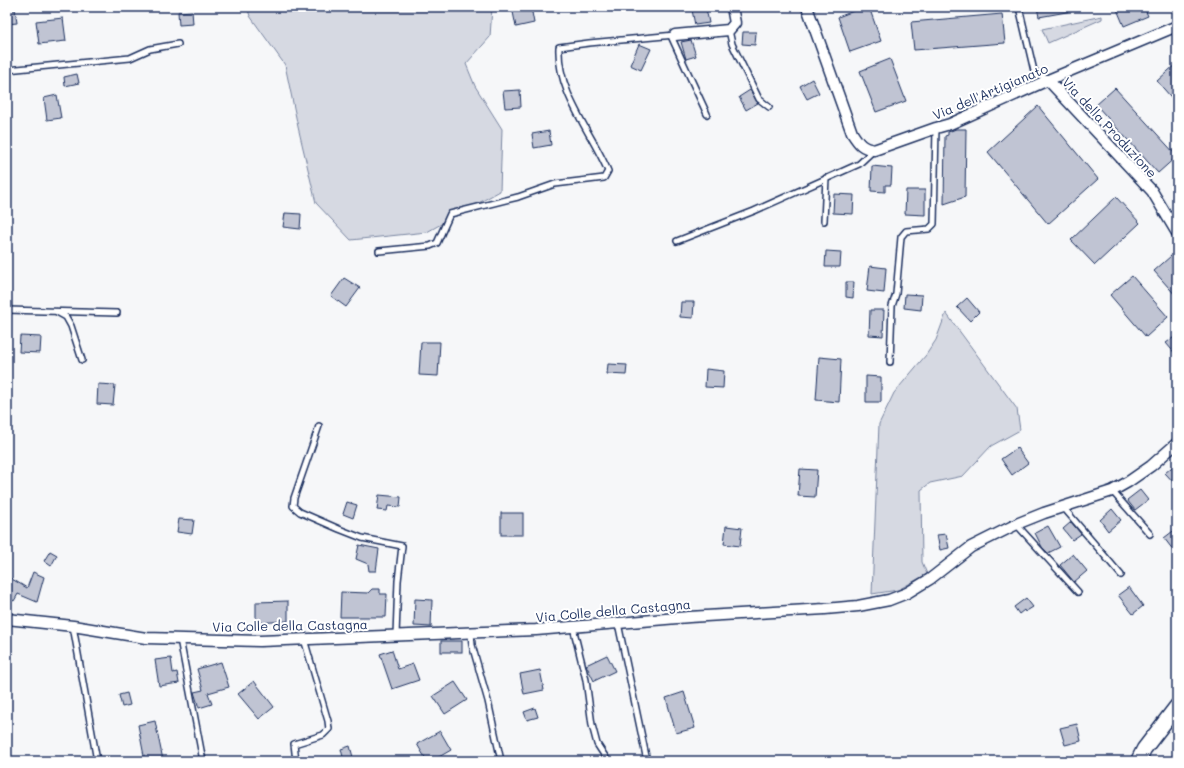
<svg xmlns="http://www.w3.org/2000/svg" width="1184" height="768" font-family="Mali,sans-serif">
	<rect width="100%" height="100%" fill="#f6f7f9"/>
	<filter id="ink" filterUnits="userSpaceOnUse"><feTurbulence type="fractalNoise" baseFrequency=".025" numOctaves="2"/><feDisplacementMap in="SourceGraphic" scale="8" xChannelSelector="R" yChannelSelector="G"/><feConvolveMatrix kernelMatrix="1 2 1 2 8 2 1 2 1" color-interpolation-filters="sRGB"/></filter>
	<g filter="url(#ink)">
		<g fill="#d6d9e2" stroke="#7884a0">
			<path d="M247 7H492L490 37 466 64 475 86 502 129 500 191 427 232 351 240 316 203 298 127 285 65 250 16Z"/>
			<path d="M1102 16V19L1048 43 1042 29Z"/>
			<path d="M946 313 1017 409 1020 430 991 446 963 476 930 483 921 490 922 562 927 574 898 590 872 594 879 424 894 393 926 355 936 340Z"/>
		</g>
		<g fill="#c0c4d3" stroke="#1b2f5e">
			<path d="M512 7H531L534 23 516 27Z"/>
			<path d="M864 7H869L881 41 850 52 838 17Z"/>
			<path d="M1037 7H1072V11L1039 17Z"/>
			<path d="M1116 7H1144L1148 16 1124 26Z"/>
			<path d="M706 8 709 23 695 25 692 10Z"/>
			<path d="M15 9 17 23 7 24V11Z"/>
			<path d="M192 11 193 24 179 25 178 12Z"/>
			<path d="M1002 14 1005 43 914 50 911 22Z"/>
			<path d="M63 18 66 41 39 44 36 21Z"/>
			<path d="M743 32H756L755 45 742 44Z"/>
			<path d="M691 40 696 56 686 59 681 42Z"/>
			<path d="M639 44 651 49 641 70 630 65Z"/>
			<path d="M890 59 906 101 876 112 860 71Z"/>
			<path d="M1177 63V104L1157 81Z"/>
			<path d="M77 74 79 83 65 86 64 77Z"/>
			<path d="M812 79 819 93 807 99 800 86Z"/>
			<path d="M1115 88 1177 156 1158 173 1096 105Z"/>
			<path d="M520 90 521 107 505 108 503 91Z"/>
			<path d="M750 90 758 103 746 110 739 97Z"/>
			<path d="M57 95 61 118 47 120 44 98Z"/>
			<path d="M1038 106 1098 179 1048 224 988 152Z"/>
			<path d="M956 129H966L965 197 944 204 945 136 948 135V132Z"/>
			<path d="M549 131 551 145 534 148 532 134Z"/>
			<path d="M872 166 892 168 891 185H885V192L871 191Z"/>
			<path d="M906 190H925V215L905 214Z"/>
			<path d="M834 194 854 195 853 214 833 213Z"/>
			<path d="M1116 197 1140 223 1095 265 1071 240Z"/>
			<path d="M285 213 301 214 300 229 283 227Z"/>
			<path d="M826 251 841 252 840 267H825Z"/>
			<path d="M1171 256 1177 262V297L1154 271Z"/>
			<path d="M870 266 886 268 884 293 867 291Z"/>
			<path d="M1132 276 1168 317 1146 337 1110 295Z"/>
			<path d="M344 278 360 288 346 307 331 296Z"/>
			<path d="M846 282H854L853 298 846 297Z"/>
			<path d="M905 294 922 295 921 310 904 308Z"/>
			<path d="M967 298 979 312 970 321 957 307Z"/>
			<path d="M681 302H694L693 318 680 317Z"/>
			<path d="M870 310H884L883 336 869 335Z"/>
			<path d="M1177 335V356L1166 343Z"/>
			<path d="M20 336 41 337 40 353 19 352Z"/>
			<path d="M421 342H440L438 376 419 375Z"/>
			<path d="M819 357 841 359 839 402 816 400Z"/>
			<path d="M608 364 627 365 626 375 607 374Z"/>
			<path d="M706 369 724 371 723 388 705 387Z"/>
			<path d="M866 376 881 377V402H866Z"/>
			<path d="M98 384 115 385 113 405 97 404Z"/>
			<path d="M1017 448 1028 463 1012 475 1001 459Z"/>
			<path d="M1177 463V486L1165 473Z"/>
			<path d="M800 469 817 470 815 497 798 496Z"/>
			<path d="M1140 490 1148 500 1135 510 1127 500Z"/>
			<path d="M379 495 401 497 400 507 388 506 387 511 377 510Z"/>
			<path d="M347 502 357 505 353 518 343 514Z"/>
			<path d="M1112 509 1121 520 1108 531 1100 520Z"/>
			<rect x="501" y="513" width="22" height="22"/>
			<path d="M179 519 194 520 192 534 177 532Z"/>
			<path d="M1071 522 1081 534 1072 540 1063 529Z"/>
			<path d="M726 526 742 528 740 546 724 544Z"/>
			<path d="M1048 526 1060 547 1048 553 1042 547 1035 533Z"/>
			<path d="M1177 528V555L1164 538Z"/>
			<path d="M946 534 949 548 940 550 937 535Z"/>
			<path d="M359 545 379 549 376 571H369L368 564 356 559Z"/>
			<path d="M50 551 57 555 51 566 44 561Z"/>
			<path d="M1073 554 1087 571 1074 582 1060 565Z"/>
			<path d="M33 572 44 577 37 602 18 594 14 601 7 597V576L27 588Z"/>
			<path d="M1129 587 1143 606 1133 614 1118 595Z"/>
			<path d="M372 589H380V594H387L386 617H340L341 592 368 593Z"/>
			<path d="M1026 598 1033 607 1025 612 1024 610 1019 614 1014 607Z"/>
			<path d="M415 599 432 600 431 627 414 626Z"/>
			<path d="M288 601V621L256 623V602Z"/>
			<rect x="441" y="641" width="21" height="11"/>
			<path d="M392 650 398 669 413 664 419 680 392 689 380 654Z"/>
			<path d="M607 655 615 671 594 681 586 665Z"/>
			<path d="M171 658 173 673 177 672 179 683 159 686 155 660Z"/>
			<path d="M221 662 229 687 208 693 212 704 199 708 194 692 203 690 197 669Z"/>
			<path d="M540 670 544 690 524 694 520 674Z"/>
			<path d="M254 681 274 707 259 719 238 694Z"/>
			<path d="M455 682 467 700 445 714 433 696Z"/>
			<path d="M684 692 695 728 676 733 666 698Z"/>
			<path d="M127 693 130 705 122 707 119 695Z"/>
			<path d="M535 708 538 717 527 720 524 712Z"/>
			<path d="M155 721 163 760 145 761 138 725Z"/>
			<path d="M1077 724 1081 741 1065 745 1060 728Z"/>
			<path d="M440 731 451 750 432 761H427L417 744Z"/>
			<path d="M350 746 354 761H344L341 749Z"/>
		</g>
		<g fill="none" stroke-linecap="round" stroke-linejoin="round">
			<g stroke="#1b2f5e" stroke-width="8">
				<g id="lane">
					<path d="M1019 7 1034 71 1048 79"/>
					<path d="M729 30 732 44 759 99 769 107"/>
					<path d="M671 36 707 114"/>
					<path d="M7 70 130 58 150 49 178 44"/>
					<path d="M824 221 826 178"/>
					<path d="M677 241 754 211 859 164 874 150"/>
					<path d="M379 251 430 246 437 243 450 214 518 197 555 184 604 178 608 171C591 131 557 93 559 47L589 43 675 35"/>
					<path d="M7 310 117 313"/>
					<path d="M57 312 66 317 71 326 82 360"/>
					<path d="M890 362 892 306 896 294 901 237 906 231 929 229 934 224 936 128"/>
					<path d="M319 426 294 498 293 506 300 512 339 529 362 538 402 546 398 581 396 635"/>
					<path d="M1112 491 1150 534"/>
					<path d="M1063 507 1121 575"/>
					<path d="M1016 524 1078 592"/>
					<path d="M618 623 647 761"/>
					<path d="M73 626 97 761"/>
					<path d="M573 627 586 680 592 725 597 744 608 761"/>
					<path d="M471 633 472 645 488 701 501 761"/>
					<path d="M180 639 203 761"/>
					<path d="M296 761 294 744 323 735 329 729 328 721 304 639"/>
				</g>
			</g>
			<g stroke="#1b2f5e" stroke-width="13">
				<g id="street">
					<path d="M807 7 852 133C859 144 862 148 874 150L936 128 950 124 1048 80 1177 26"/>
					<path d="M675 35 729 30 735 23 732 7"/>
					<path d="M1048 80 1152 191 1177 233"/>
					<path d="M7 619 73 626 146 638 260 641 536 630 689 617 825 609 858 606 889 600 907 593 930 579 971 547 1019 523 1044 513 1112 491 1128 482 1151 466 1177 443"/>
				</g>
			</g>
			<g stroke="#1b2f5e" stroke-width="17">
				<path id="secondary" d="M1138 761 1144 749 1177 706"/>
			</g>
			<use href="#lane" stroke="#fff" stroke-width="5"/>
			<use href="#street" stroke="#fff" stroke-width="10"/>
			<use href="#secondary" stroke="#fff" stroke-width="14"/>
		</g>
	</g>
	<g text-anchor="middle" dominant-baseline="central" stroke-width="4" stroke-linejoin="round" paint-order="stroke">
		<g font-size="13" fill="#1b2f5e" stroke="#fff">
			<text transform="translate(990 91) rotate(-23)">Via dell'Artigianato</text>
			<text transform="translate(1110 127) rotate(47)">Via della Produzione</text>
			<text transform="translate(613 610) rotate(-5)">Via Colle della Castagna</text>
			<text transform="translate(290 625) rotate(-1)">Via Colle della Castagna</text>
		</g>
	</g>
	<rect width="1184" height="768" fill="none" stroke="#fff" stroke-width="24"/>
	<rect x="12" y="12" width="1160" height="744" fill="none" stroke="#1b2f5e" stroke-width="1.5" filter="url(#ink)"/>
</svg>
